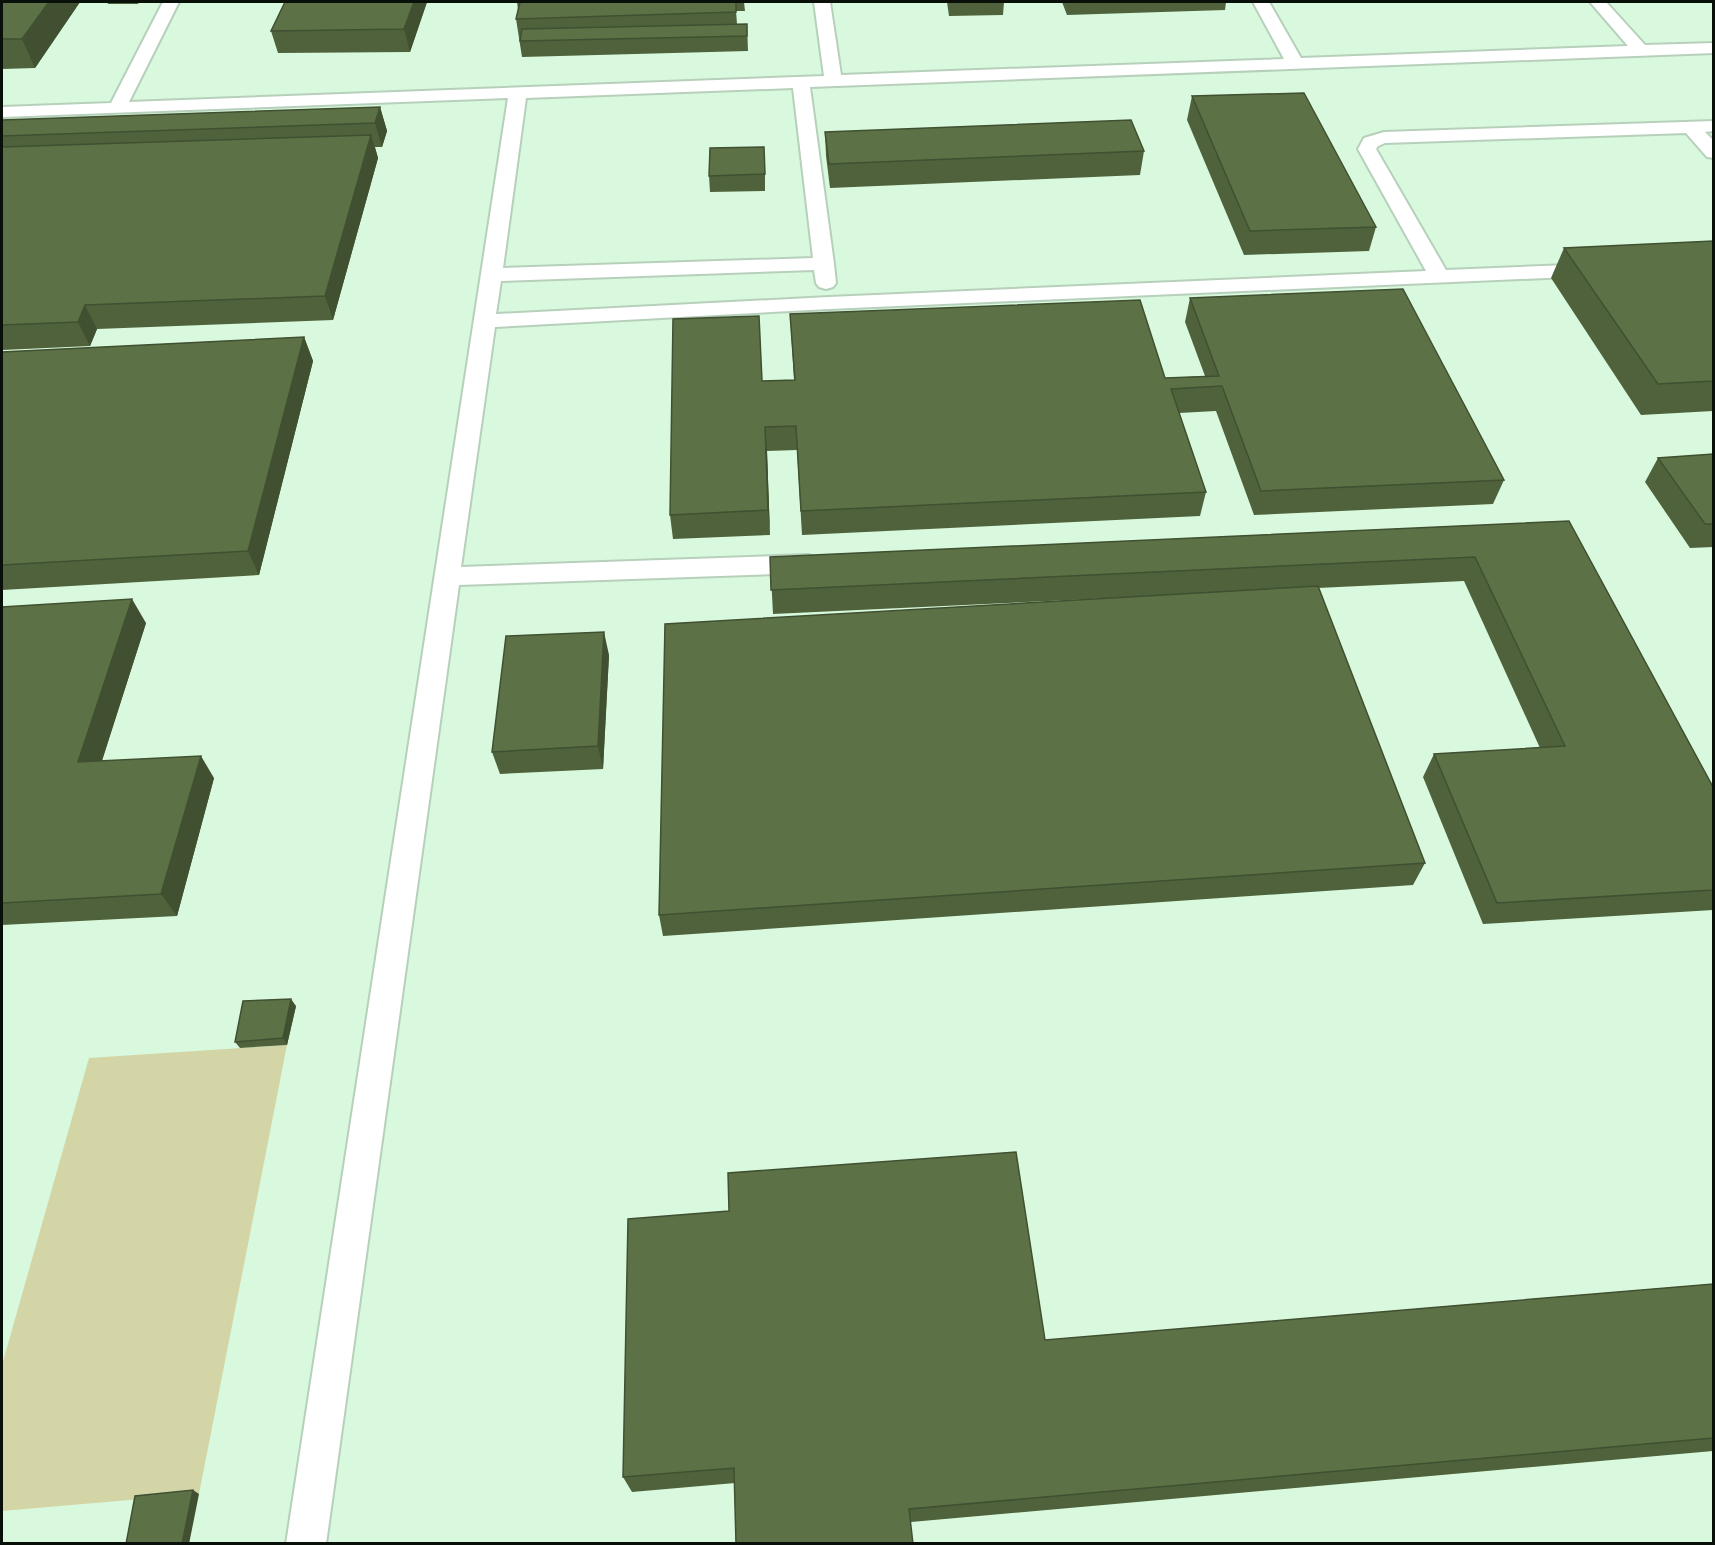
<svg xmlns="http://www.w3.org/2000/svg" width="1715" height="1545" font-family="Arial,sans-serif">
	<rect width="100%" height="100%" fill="#e9feec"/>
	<rect fill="#d8f9dd" x="2" y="2" width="1711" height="1541"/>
	<path fill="#d3d5a7" d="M287 1045 199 1494 2 1511V1365L89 1058Z"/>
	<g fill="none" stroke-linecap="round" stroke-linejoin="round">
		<g stroke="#b7d0bb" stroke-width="4">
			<path id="lane" d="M163 2H179L129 102 824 76 814 2H830L841 75 1284 59 1253 2H1269L1301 58 1628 46 1590 2H1606L1645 45 1714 43V53L810 87 834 264 836 283 833 287 826 289 819 287 816 283 814 270 501 281 496 314 829 297 1426 271 1358 149 1364 138 1384 132 1714 121V131L1705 132 1714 141V158L1707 157 1686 133 1385 143 1378 146 1376 149 1446 270 1592 264 1599 266 1602 270 1599 274 1592 276 829 309 495 327 461 567 808 555 817 558 821 564 817 570 808 573 459 585 326 1544H286L508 98 2 117V107L111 103ZM793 88 813 258 503 268 526 98Z"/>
		</g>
		<use href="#lane" fill="#fff" fill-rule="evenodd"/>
	</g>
	<g fill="#4f623c">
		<path d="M2 2H80L35 68 2 69Z"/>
		<path d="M107 2H139L138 4H108Z"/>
		<path d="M427 2 410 52 278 53 271 31Z"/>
		<path d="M517 2H744L745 11H736L737 24H747L748 51 522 57 516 19 518 10Z"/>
		<path d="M947 2H1004L1003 15 949 16Z"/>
		<path d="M1062 2H1226L1225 10 1067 15Z"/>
		<path d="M1192 96 1376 227 1369 251 1244 255 1187 120Z"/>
		<path d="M380 107 387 131 382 147H375L378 158 333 320 97 329 90 346 2 350V120Z"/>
		<path d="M825 132 1144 151 1140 175 830 188 826 156Z"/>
		<path d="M765 163V191L710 192 709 176Z"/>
		<path d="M1713 241V411L1641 415 1551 278 1564 248Z"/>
		<path d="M1190 298 1504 480 1493 504 1254 515 1216 411 1179 413 1206 492 1200 516 802 535 797 450 767 451 770 535 673 539 670 515 762 381 794 380 790 314 1165 378 1205 376 1185 322Z"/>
		<path d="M304 337 313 361 259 575 2 590V352Z"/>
		<path d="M1713 454V547L1690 548 1645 482 1658 458Z"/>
		<path d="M1569 521 1713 787V910L1483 924 1423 777 1434 754 1540 748 1464 581 1318 588 1425 863 1413 885 663 936 659 915 1153 596 773 614 770 557Z"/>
		<path d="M2 607 146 623 102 761 214 778 177 916 2 925Z"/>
		<path d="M609 655 603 769 500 774 492 752Z"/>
		<path d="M296 1006 287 1045 240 1048 235 1042Z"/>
		<path d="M1713 1284V1451L911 1522 735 1483 632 1492 623 1477 1045 1340Z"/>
	</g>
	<g fill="#405031">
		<path d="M49 2H80L35 68 22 39Z"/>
		<path d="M414 2H427L410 52 404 29Z"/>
		<path d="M380 107 387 131 382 147 375 123Z"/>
		<path d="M371 135 378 158 333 320 325 296Z"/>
		<path d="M85 305 97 329 90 346 78 322Z"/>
		<path d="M304 337 313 361 259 575 248 551Z"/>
		<path d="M765 427 767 451 770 535 768 510Z"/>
		<path d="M132 599 146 623 94 785 78 762Z"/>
		<path d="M604 632 609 655 603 769 598 746Z"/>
		<path d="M201 756 214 778 177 916 161 894Z"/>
		<path d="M291 999 296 1006 287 1045 283 1038Z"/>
		<path d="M193 1490 199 1494 189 1544H182Z"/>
	</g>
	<g fill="#5c7246" stroke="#405031" stroke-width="1.5">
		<path d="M2 2H49L22 39H2Z"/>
		<path d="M285 2H414L404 29 271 31Z"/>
		<path d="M520 2H736V12L516 19Z"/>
		<path d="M747 24V36L520 41 522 29Z"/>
		<path d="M1304 93 1376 227 1250 231 1192 96Z"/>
		<path d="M380 107 375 123 2 136V120Z"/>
		<path d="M1131 120 1144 151 829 164 825 132Z"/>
		<path d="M371 135 325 296 85 305 78 322 2 325V147Z"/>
		<path d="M764 147 765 174 709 176 710 148Z"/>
		<path d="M1713 241V381L1658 384 1564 248Z"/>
		<path d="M1403 289 1504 480 1261 491 1222 386 1171 389 1206 492 801 511 796 426 765 427 768 510 670 515 673 319 759 316 762 381 795 380 790 314 1140 300 1165 378 1219 376 1190 298Z"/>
		<path d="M304 337 248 551 2 565V352Z"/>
		<path d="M1713 454V524H1705L1658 458Z"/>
		<path d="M1569 521 1713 787V890L1497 903 1434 754 1565 746 1475 557 771 590 770 557Z"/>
		<path d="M1318 586 1425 863 659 915 665 624Z"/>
		<path d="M132 599 78 762 201 756 161 894 2 903V607Z"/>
		<path d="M604 632 598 746 492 752 506 636Z"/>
		<path d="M291 999 283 1038 235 1042 243 1001Z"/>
		<path d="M1016 1152 1045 1340 1713 1284V1438L909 1509 913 1544H736L734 1468 623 1477 628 1219 729 1211 728 1173Z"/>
		<path d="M193 1490 182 1544H126L135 1496Z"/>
	</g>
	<rect width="1715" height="1545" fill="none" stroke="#081009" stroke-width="6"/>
</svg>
